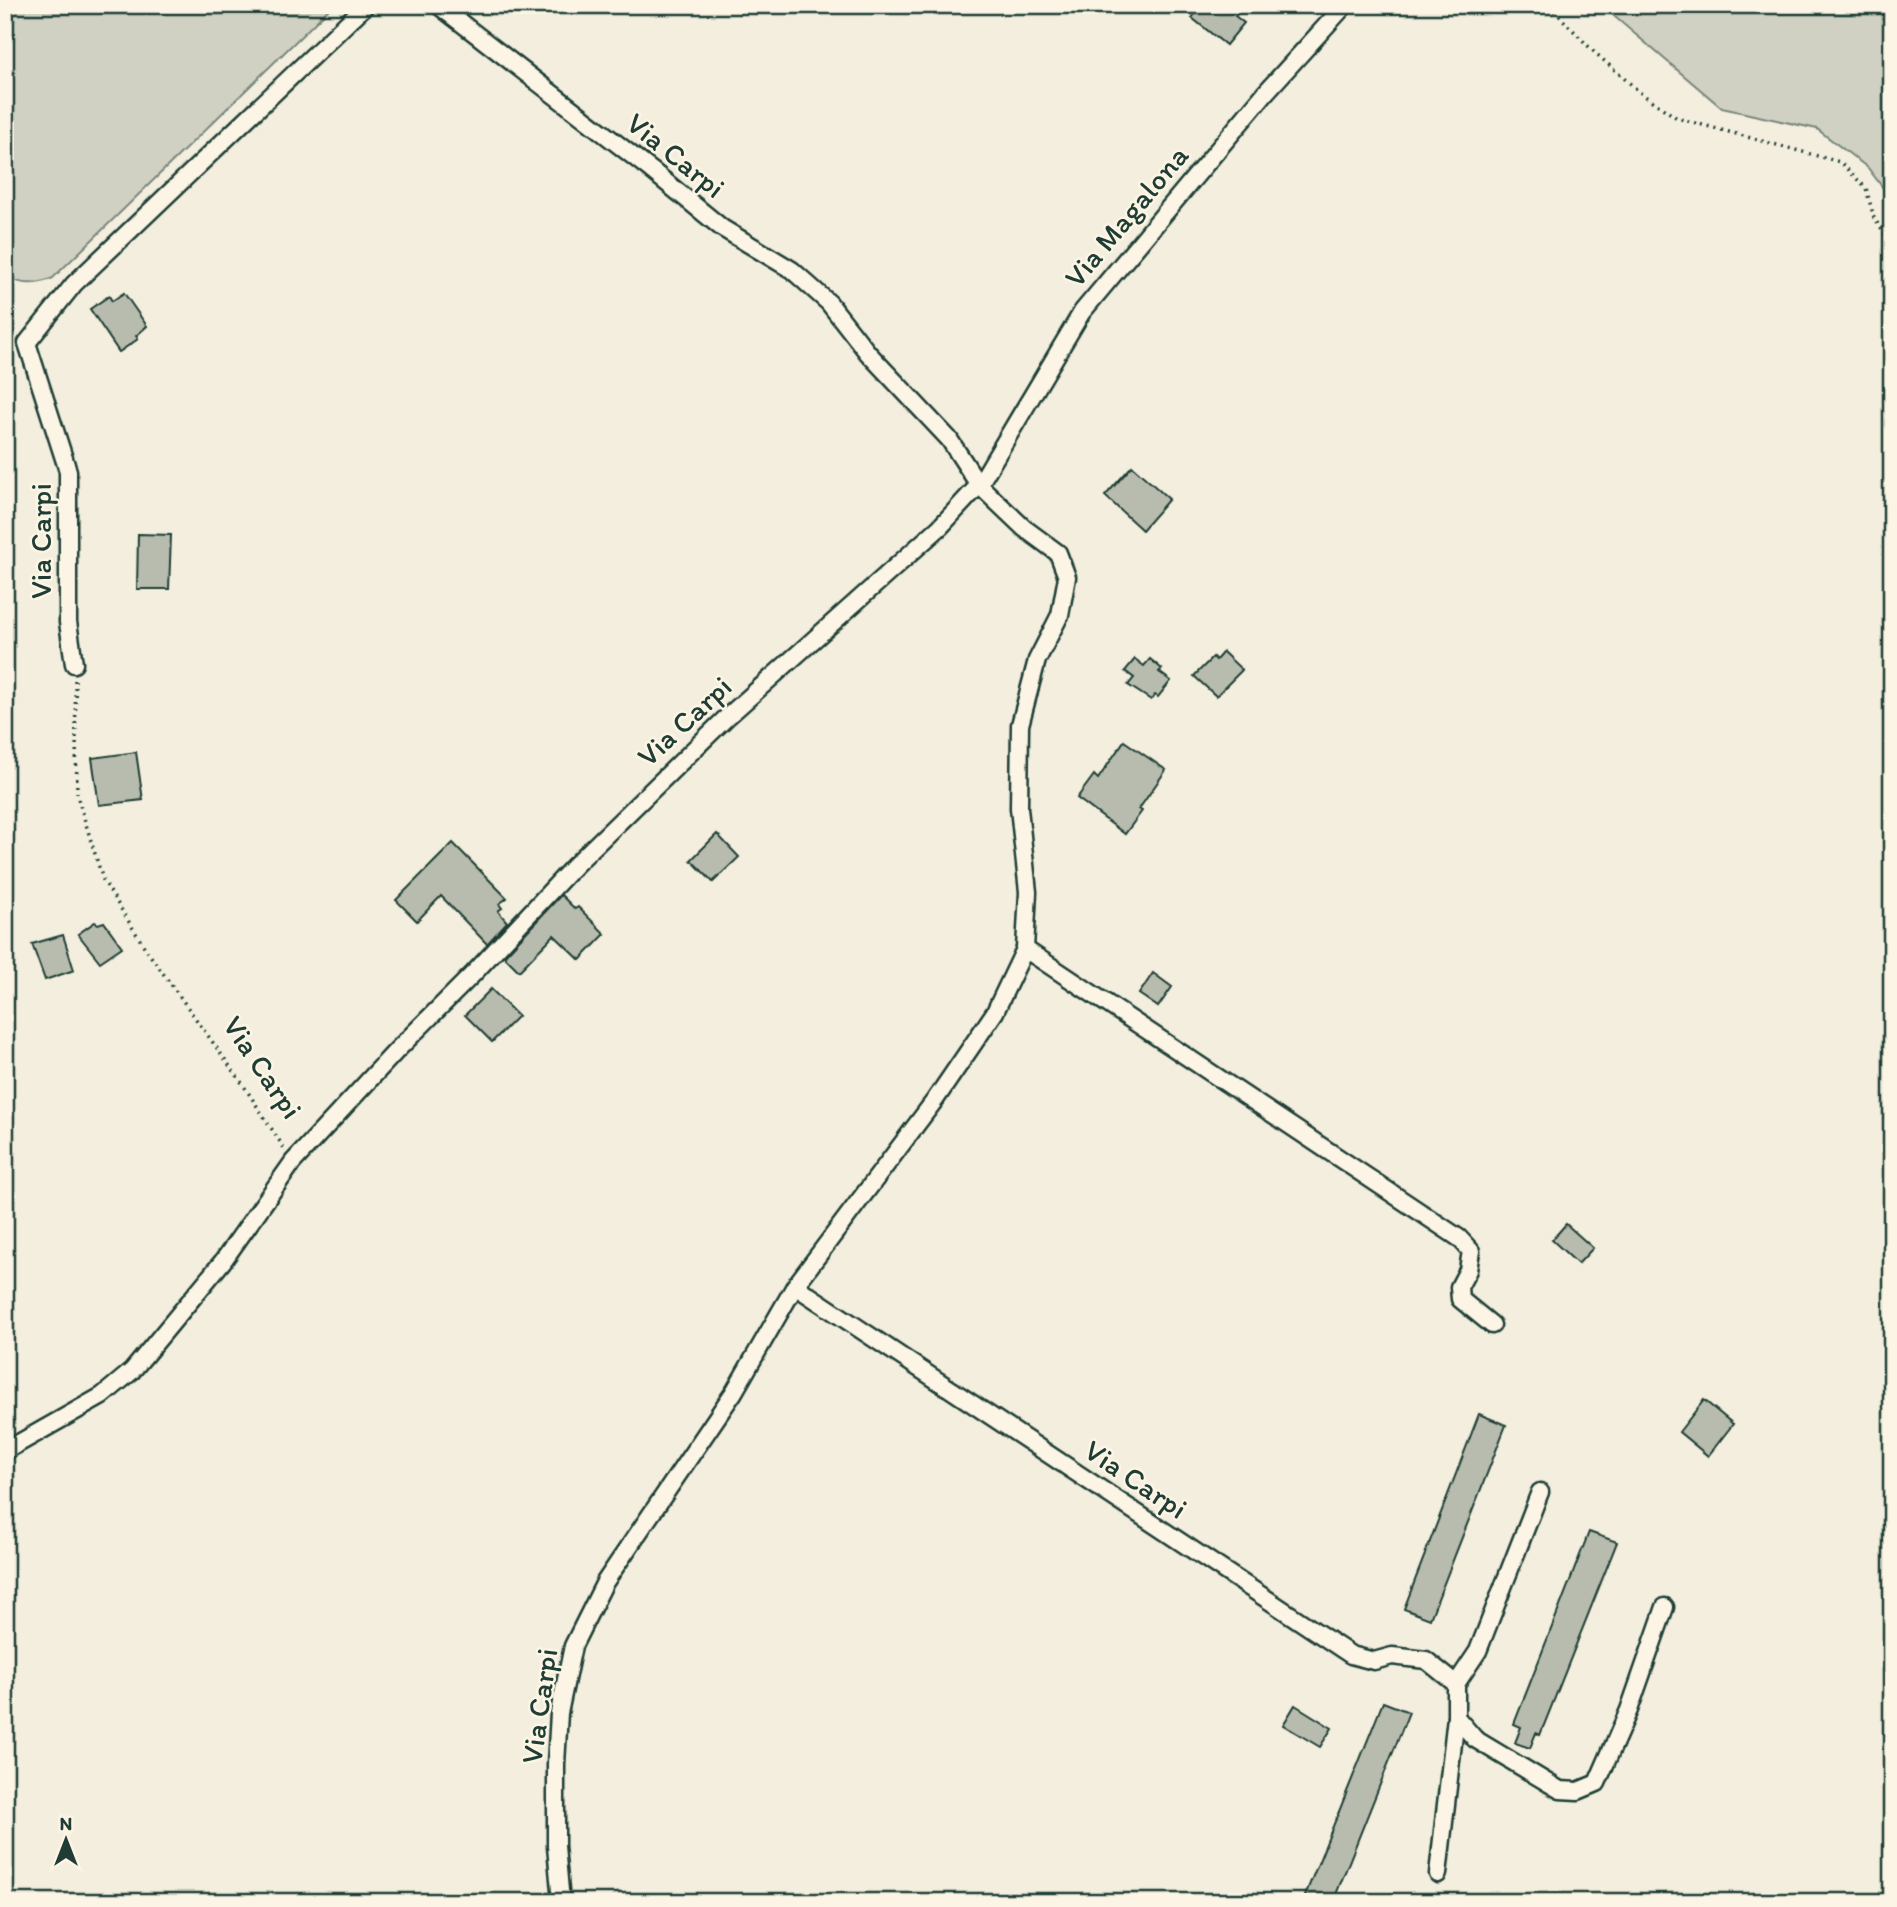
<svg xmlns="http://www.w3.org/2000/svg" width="1897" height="1907" font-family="Itim,sans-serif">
	<rect width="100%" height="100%" fill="#f3eede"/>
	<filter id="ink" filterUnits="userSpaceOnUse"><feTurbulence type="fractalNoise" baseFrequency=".0143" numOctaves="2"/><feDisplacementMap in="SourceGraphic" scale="14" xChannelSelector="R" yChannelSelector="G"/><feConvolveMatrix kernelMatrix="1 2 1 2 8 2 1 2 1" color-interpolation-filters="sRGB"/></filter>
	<g filter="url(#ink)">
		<g fill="#d0d1c2" stroke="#78877b" stroke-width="2">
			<path d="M14 5H333L53 278C37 285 20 286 5 275V14Z"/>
			<path d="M1601 5H1892V200L1868 168 1817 129 1722 108Z"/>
		</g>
		<g fill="#b8bcae" stroke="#1f3d34" stroke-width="2">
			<path d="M1202 5H1228L1238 13 1235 16 1244 23 1226 45 1192 18Z"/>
			<path d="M124 293 147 326 136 336 138 339 119 352 90 309 109 296 112 301Z"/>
			<path d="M1132 466 1169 499 1142 530 1105 496Z"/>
			<path d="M138 534 171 535 169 589H137Z"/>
			<path d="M1223 652 1242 670 1216 696 1194 676 1213 657 1216 660Z"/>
			<path d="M1135 659 1144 666 1150 659 1162 669 1159 672 1171 681 1158 697 1155 695 1151 700 1128 685 1134 678 1125 671Z"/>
			<path d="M1124 741 1166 770 1139 809 1142 811 1125 834 1077 798 1094 775 1098 779Z"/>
			<path d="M136 752 143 800 99 805 92 758Z"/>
			<path d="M717 834 739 857 713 882 691 860Z"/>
			<path d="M453 843 507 898 499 904 502 908 498 911 507 922 487 944 441 896 417 921 396 900Z"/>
			<path d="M561 895 575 909 578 907 605 934 580 960 554 935 519 971 504 956Z"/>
			<path d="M95 922 98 924 104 922 122 947 100 962 78 934Z"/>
			<path d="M63 935 74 970 45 980 32 944Z"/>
			<path d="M1153 973 1172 987 1158 1007 1139 994Z"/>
			<path d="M491 989 518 1016 492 1042 465 1015Z"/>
			<path d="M1566 1224 1593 1248 1578 1264 1552 1240Z"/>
			<path d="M1704 1400 1733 1424 1708 1456 1679 1432Z"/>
			<path d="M1479 1414 1506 1425 1430 1619 1404 1609Z"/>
			<path d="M1589 1532 1617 1542 1540 1735 1536 1733 1530 1748 1515 1743 1521 1727 1514 1724Z"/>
			<path d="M1383 1702 1409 1712 1333 1902H1321L1305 1896Z"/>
			<path d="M1295 1705 1332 1728 1320 1747 1283 1725Z"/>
		</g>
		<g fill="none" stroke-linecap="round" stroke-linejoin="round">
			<g stroke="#1f3d34" stroke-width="21">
				<g id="minor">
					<path d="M438 5 651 170 722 228 792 270 829 303 868 353 949 439 979 485 1024 528 1058 553 1067 577 1060 615 1037 660 1020 725 1019 808 1028 892 1025 949 995 1012 935 1100 795 1286 734 1392 605 1582 573 1646 559 1713 556 1764V1846L561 1902"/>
					<path d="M74 664 68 622V471L27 343 74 284 366 5"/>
					<path d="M1025 949 1459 1238 1471 1251 1468 1270 1459 1287 1460 1299 1492 1325"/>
					<path d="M795 1286 1351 1655 1374 1661 1392 1656 1426 1660 1456 1684V1717L1438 1874"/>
					<path d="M5 1451 102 1396 132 1371 223 1261 293 1162 397 1050 473 974 575 865 726 718 940 527 979 485 1082 312 1266 92 1345 5"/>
					<path d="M1456 1684 1478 1651 1540 1492"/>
					<path d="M1456 1717 1475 1739 1560 1790 1578 1791 1597 1783 1629 1710 1665 1607"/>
				</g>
			</g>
			<g stroke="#1f3d34" stroke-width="3.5" stroke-dasharray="2 5" stroke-linecap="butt">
				<path d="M1549 5 1592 50 1642 94 1677 118 1840 162 1866 188 1874 218 1892 245"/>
				<path d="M5 358 14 352"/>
				<path d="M75 680 77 795 103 880 147 951 242 1083 284 1148"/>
			</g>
			<use href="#minor" stroke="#fcf5e5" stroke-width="16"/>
		</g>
	</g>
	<g text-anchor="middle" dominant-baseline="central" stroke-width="5" stroke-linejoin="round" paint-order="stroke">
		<g font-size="30" fill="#1f3d34" stroke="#fcf5e5">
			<text transform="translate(676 155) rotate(39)">Via Carpi</text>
			<text transform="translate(1126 216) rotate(-50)">Via Magalona</text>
			<text transform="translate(40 541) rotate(-90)">Via Carpi</text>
			<text transform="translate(684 721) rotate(-43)">Via Carpi</text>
			<text transform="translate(263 1067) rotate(56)">Via Carpi</text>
			<text transform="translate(1136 1479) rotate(34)">Via Carpi</text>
			<text transform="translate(539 1706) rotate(-82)">Via Carpi</text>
		</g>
	</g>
	<rect width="1897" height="1907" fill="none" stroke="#fcf5e5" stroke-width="28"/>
	<rect x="14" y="14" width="1869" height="1879" fill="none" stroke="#1f3d34" stroke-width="2.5" filter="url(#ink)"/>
	<g transform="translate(66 1840)" stroke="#fcf5e5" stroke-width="5" paint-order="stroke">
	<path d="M0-5L12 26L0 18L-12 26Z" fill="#1f3d34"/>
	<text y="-10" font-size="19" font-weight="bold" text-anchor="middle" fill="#1f3d34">N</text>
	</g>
</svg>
